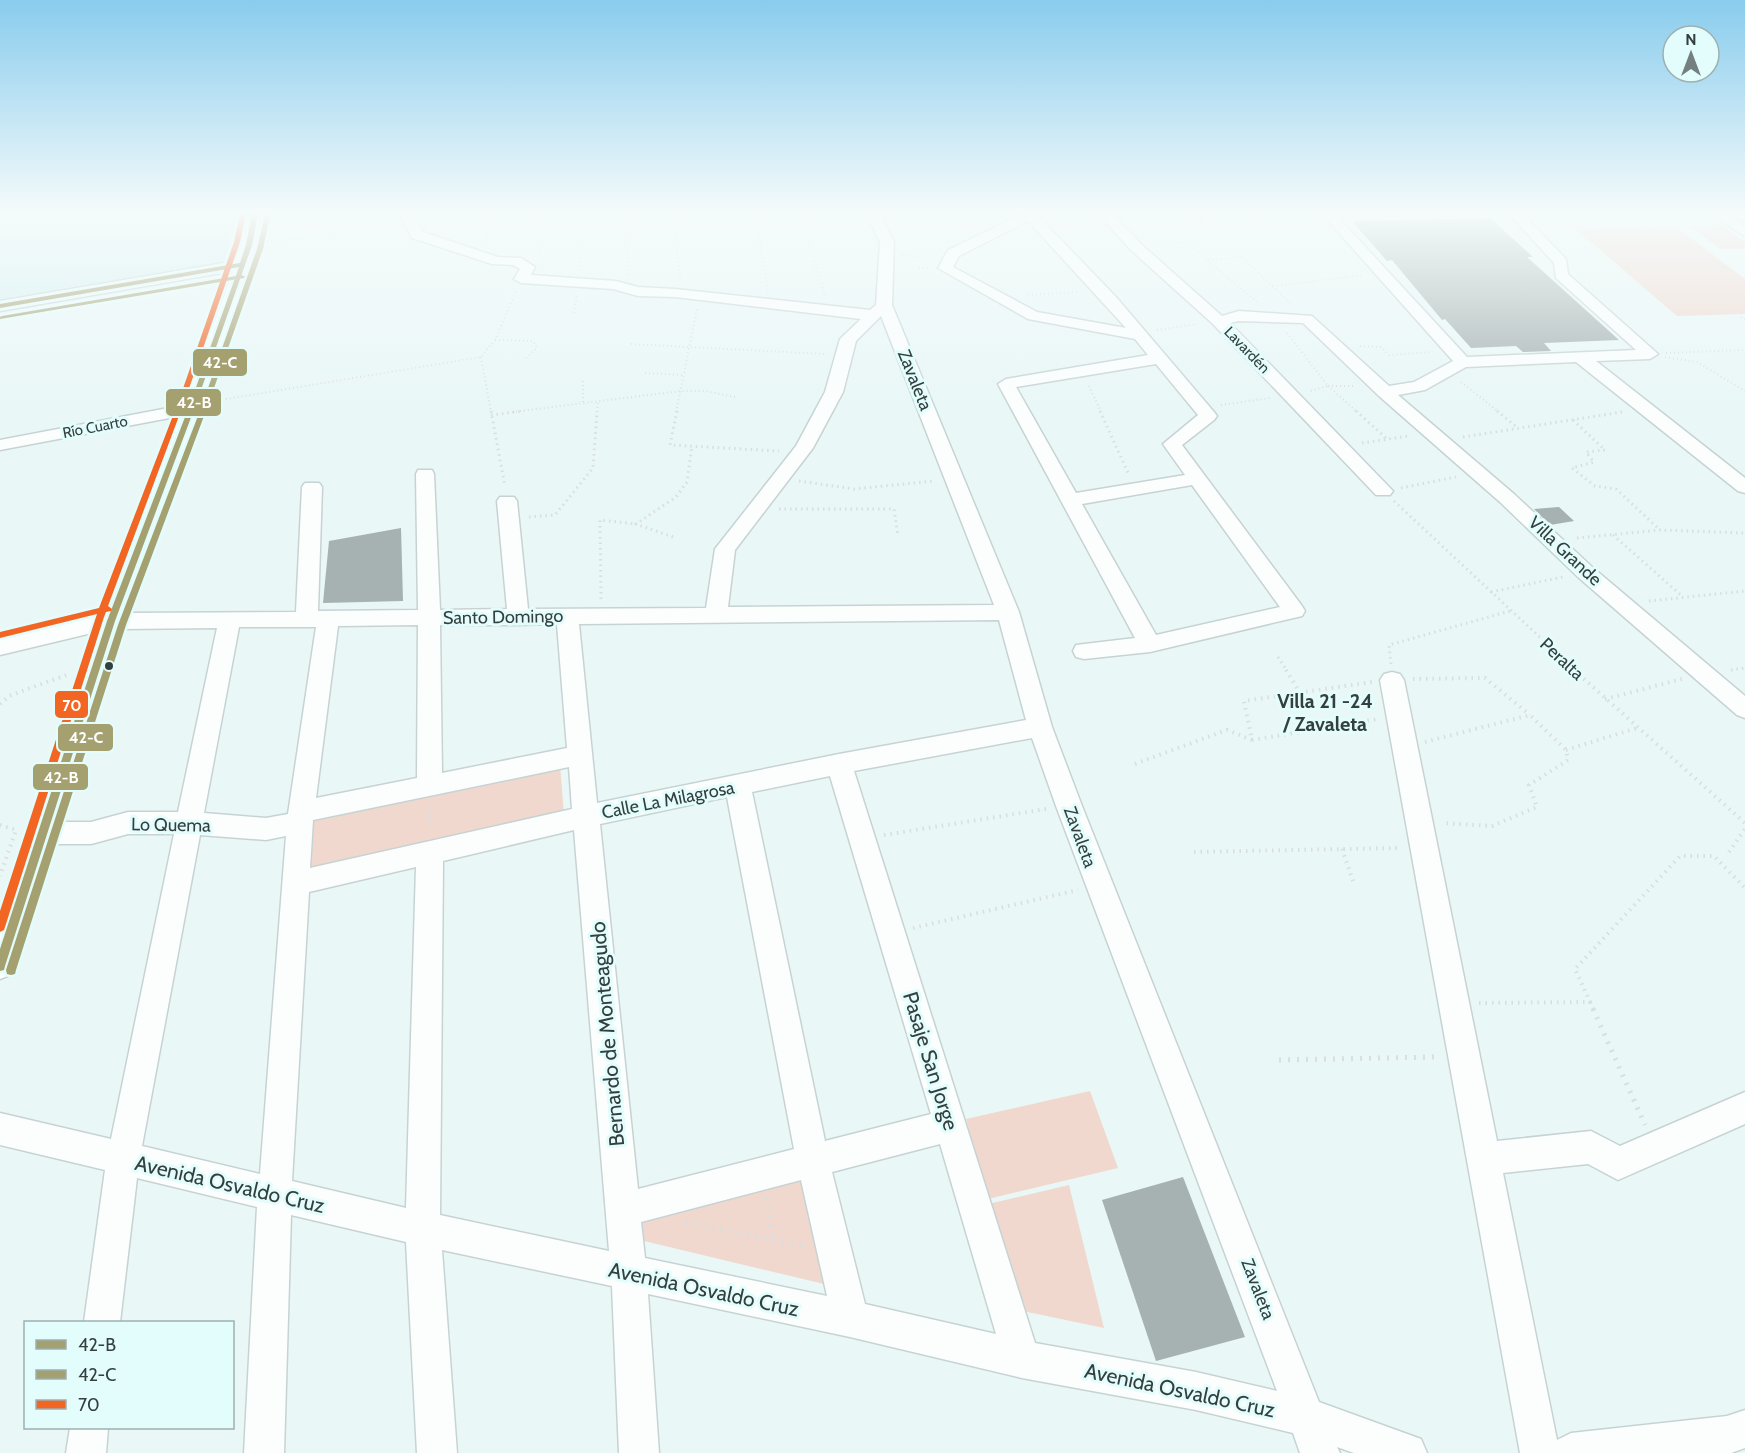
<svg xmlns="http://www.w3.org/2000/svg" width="1745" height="1453" font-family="Cabin,sans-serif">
	<rect width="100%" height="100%" fill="#e9f7f7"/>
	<path fill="#d5eff0" d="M0 214H237L225 263 0 300Z"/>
	<g fill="#f0d8ce">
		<path d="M1722 226 1745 242V249H1721L1690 227Z"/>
		<path d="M1676 227 1745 279V314L1677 316 1576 229Z"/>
		<path d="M560 765 564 815 307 872 311 815Z"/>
		<path d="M1090 1091 1118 1168 988 1199 966 1119Z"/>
		<path d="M801 1174 824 1284 644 1241 640 1211Z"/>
		<path d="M1069 1185 1104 1328 1018 1310 988 1204Z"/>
	</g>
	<g fill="#a6b1b1">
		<path d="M1490 218 1533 257H1527L1619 340 1544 343 1551 351 1523 352 1516 346 1471 348 1445 319 1442 320 1392 260 1387 261 1352 221Z"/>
		<path d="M1559 507 1574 521 1550 525 1534 509Z"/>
		<path d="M401 528 403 601 323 603 329 541Z"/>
		<path d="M1183 1177 1245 1337 1156 1361 1102 1200Z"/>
	</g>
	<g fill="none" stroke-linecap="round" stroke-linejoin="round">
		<g stroke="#c7d3d3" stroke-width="3">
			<g id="street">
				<path d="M248 214H262L256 245 202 404 125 613 296 612 302 487 305 483H319L322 487 318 611 418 610 416 474 418 470H432L434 474 440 610 507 609 497 501 500 497H514L517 501 528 609 706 608 715 549 796 446 825 392 840 339 861 319 675 297 638 296 613 289 521 283 514 279 520 269 513 265 492 264 412 238 400 214H413L423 232 498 257 521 258 535 267 531 275 616 281 638 287 675 289 870 310 876 305 880 242 867 214H880L894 242 892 305 1019 612 1052 727 1082 806 1319 1402 1421 1439 1427 1453H1354L1337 1447 1340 1453H1300L1293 1433 1196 1410 1022 1378 850 1337 648 1294 659 1453H619L612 1286 442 1250 457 1453H417L406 1242 291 1215 284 1453H244L257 1207 137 1178 120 1322H84L105 1170 0 1145V1113L111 1139 174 834H128L91 844H52L14 966 10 975 0 979V922L96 632 0 655V639L102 615 180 416 0 450V440L184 405 233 271 0 311V301L236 261ZM881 316 994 605 728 607 735 550 813 448 843 392 856 341ZM999 620 1026 720 839 754 597 803 579 624ZM418 625 417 778 316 798 338 626ZM518 625 557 624 567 748 442 773 440 625ZM239 627H316L288 814 266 818 204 813ZM217 628 178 812H128L91 822H59L120 629ZM1032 738 1056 806 1277 1391 1196 1372 1035 1343 854 771ZM569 767 572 809 310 868 313 820ZM830 776 931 1114 825 1141 752 792ZM727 797 794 1149 638 1189 600 824ZM574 830 609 1251 440 1215 443 861ZM200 835 266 840 286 836 260 1174 142 1146ZM416 867 406 1208 292 1181 309 892ZM940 1144 996 1334 865 1304 832 1172ZM801 1180 827 1296 645 1258 641 1222Z"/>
				<path d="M1022 214H1036L1116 297 1214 412 1217 416 1214 420 1182 445 1302 606 1305 611 1302 616 1150 652 1084 659 1076 657 1073 651 1076 645 1135 638 998 384 1006 379 1148 355 1135 339 1028 319 938 268 948 250ZM1028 221 1126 328 1037 312 953 267 959 256ZM1156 364 1198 415 1163 444 1185 475 1076 493 1016 387ZM1192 485 1280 607 1156 635 1082 504Z"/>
				<path d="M1098 214H1112L1142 245 1222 316 1239 311 1312 316 1389 386 1414 382 1453 361 1322 214H1335L1467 357 1636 350 1556 278 1554 263 1509 214H1523L1566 259 1568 274 1658 354 1650 359 1596 361 1745 478V493L1738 491 1576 362 1466 367 1425 390 1398 395 1514 494 1592 567 1745 696V718L1737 715 1578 577 1500 502 1379 396 1303 323 1239 321 1230 323 1393 491 1390 495H1376L1213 324 1132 251Z"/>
				<path d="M1710 214H1726L1745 226V236Z"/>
				<path d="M1392 672 1400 674 1404 680 1497 1141 1591 1131 1620 1146 1745 1092V1124L1618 1180 1588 1164 1503 1173 1557 1440 1571 1433 1727 1416 1745 1410V1448L1731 1453H1520L1380 680 1384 674Z"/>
				<path d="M70 1428H108L106 1453H66Z"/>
			</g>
		</g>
		<g stroke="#c7d3d3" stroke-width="3">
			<path id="secondary" d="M1726 214H1745V220L1729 218Z"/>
		</g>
		<g stroke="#d9dede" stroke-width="2" stroke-dasharray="1 3" stroke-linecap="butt">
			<path d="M625 214 628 276"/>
			<path d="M673 214 680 279"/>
			<path d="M755 214 768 290"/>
			<path d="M801 214 825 296"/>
			<path d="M1253 214 1256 226"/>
			<path d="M1141 229 1204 222 1198 214"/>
			<path d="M331 235 395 223"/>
			<path d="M626 236 675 230"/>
			<path d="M267 242 331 235 328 222"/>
			<path d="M486 243 490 214"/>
			<path d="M1159 245 1187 242 1207 260 1242 257 1290 303"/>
			<path d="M902 255 919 257"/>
			<path d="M537 256 539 255 543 214"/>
			<path d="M1207 260 1257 302"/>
			<path d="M919 268H929"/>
			<path d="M580 270 582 214"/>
			<path d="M1273 286 1364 275"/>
			<path d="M1028 295 1080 292"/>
			<path d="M574 313 577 295"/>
			<path d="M1741 317 1745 320"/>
			<path d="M1157 330 1197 324"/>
			<path d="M1287 333 1328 386 1310 391"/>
			<path d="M495 340 533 341 537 348 526 358"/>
			<path d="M631 344 825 354"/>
			<path d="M1360 346 1381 347 1389 355 1433 352"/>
			<path d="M1666 353 1745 350"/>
			<path d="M481 357 491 412"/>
			<path d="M1665 357 1697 362 1745 391"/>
			<path d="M645 373 684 375"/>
			<path d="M583 381V403"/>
			<path d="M1461 382 1499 412"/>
			<path d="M1089 386 1101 412"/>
			<path d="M1328 386 1357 412"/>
			<path d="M1328 386H1354"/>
			<path d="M214 401 481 357 495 340 516 291"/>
			<path d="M1221 405 1270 398"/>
			<path d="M512 412 681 391H706L735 397"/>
			<path d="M597 412 598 401"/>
			<path d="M676 412 697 309"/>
		</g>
		<g stroke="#d9dede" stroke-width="3" stroke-dasharray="1.5 4" stroke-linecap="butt">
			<path d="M491 411 505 486"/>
			<path d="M677 411 670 445 779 451"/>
			<path d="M1100 411 1129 475"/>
			<path d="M1356 411 1387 439"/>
			<path d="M1497 411 1518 428"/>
			<path d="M491 415 524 411"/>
			<path d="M1573 420 1605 450 1586 452 1594 462 1572 468 1595 486 1616 489 1660 530"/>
			<path d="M1463 437 1622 412"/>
			<path d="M1362 443 1408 436"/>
			<path d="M799 481 854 489 934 481"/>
			<path d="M1401 488 1456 477"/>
			<path d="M1394 501 1576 671"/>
			<path d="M779 509H894L898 536"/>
			<path d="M529 517 555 515 593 468 597 411"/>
			<path d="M1613 535 1683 597"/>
			<path d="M673 537 636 524 676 497 687 482 692 446"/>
			<path d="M1577 538 1660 530 1745 533"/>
			<path d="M1491 592 1563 577"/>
			<path d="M601 599 600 520 636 524"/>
			<path d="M1649 601 1745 591"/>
			<path d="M1278 657 1287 671"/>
			<path d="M1391 664 1389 645 1510 611"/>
			<path d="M1731 670 1745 668"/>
		</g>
		<g stroke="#d9dede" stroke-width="4" stroke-dasharray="1.5 5" stroke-linecap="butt">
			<path d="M1286 670 1299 691"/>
			<path d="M1574 670 1745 823"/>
			<path d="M1413 679 1485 678 1530 715"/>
			<path d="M1605 699 1682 679"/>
			<path d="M0 704 9 696 69 674"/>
			<path d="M1252 740 1378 719"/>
			<path d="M1425 742 1530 715 1566 750 1568 760 1529 785 1537 807 1492 826 1442 823"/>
			<path d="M1566 750 1637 728"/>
			<path d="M1135 764 1227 730 1252 740 1244 701 1372 682"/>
			<path d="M430 805V830"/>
			<path d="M0 825 16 830 0 876"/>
			<path d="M884 835 1046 809"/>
			<path d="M1342 849 1353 881"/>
			<path d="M1194 852 1400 848"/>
			<path d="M1729 852 1745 829"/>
			<path d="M913 928 1078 890"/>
			<path d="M1590 1002 1594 1010"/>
			<path d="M1479 1003 1590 1002 1575 969 1680 856H1714L1745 888"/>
		</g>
		<g stroke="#d9dede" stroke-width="5" stroke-dasharray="2 7" stroke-linecap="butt">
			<path d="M1593 1009 1645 1125"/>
			<path d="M1279 1060 1437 1057"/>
			<path d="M766 1198 773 1240"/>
			<path d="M685 1222 807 1247"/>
		</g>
		<use href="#street" fill="#fcfefe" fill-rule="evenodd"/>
		<use href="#secondary" fill="#fcfefe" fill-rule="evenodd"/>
		<g stroke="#e3fdfd" stroke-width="5">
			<path id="bus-1" d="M252 214H258L252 245 196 404 115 621 5 966 4 970 0 971V949L107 621 190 404 239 267 0 308V304L240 263 246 245Z"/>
		</g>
		<g stroke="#e3fdfd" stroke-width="5">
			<g id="bus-2">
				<path d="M265 215 270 216 263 249 207 408 126 625 16 970 15 974 11 975 7 974 6 970 118 625 201 408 257 249Z"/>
				<path d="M242 275 245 277 244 278 0 319V317L2 316Z"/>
			</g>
		</g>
		<g stroke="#e3fdfd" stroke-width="5">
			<path id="bus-3" d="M240 214H246L240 242 185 400 108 606 112 609 111 611 106 612 104 617 5 927 4 930 0 932V911L97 614 0 638V632L99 608 179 400 234 242Z"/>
		</g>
		<use href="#bus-1" fill="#a4a070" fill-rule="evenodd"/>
		<use href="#bus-2" fill="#a4a070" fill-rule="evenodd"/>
		<use href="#bus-3" fill="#f26522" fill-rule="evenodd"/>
	</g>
	<linearGradient id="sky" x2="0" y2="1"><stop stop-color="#89cced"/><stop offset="0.51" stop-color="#f5fbfb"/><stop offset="1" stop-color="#f5fbfb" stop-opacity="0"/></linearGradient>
	<rect width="1745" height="417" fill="url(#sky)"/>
	<circle fill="#353f3f" stroke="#e3fdfd" stroke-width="2" cx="109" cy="666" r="5"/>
	<g text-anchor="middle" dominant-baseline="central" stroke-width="6" stroke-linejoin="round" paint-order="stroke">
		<g font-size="15" fill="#353f3f" stroke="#e3fdfd">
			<text transform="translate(1247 350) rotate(46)">Lavardén</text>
			<text transform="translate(95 427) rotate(-11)">Río Cuarto</text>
		</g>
		<g font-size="18" fill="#353f3f" stroke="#e3fdfd">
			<text transform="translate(915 380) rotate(68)">Zavaleta</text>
			<text transform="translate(1565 551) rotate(43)">Villa Grande</text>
			<text transform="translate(503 617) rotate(-1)">Santo Domingo</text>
			<text transform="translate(1562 659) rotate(43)">Peralta</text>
			<text transform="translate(668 800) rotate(-11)">Calle La Milagrosa</text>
			<text transform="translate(171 825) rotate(1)">Lo Quema</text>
			<text transform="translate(1080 837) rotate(70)">Zavaleta</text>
			<text transform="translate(1258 1289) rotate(69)">Zavaleta</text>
		</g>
		<g font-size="20" font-weight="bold" fill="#353f3f" stroke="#e3fdfd">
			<text x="1325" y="701">Villa 21 -24<tspan x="1325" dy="23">/ Zavaleta</tspan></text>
		</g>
		<g font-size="21" fill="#353f3f" stroke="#e3fdfd">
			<text transform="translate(607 1034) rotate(-95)">Bernardo de Monteagudo</text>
			<text transform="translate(931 1061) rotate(73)">Pasaje San Jorge</text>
			<text transform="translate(230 1184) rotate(13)">Avenida Osvaldo Cruz</text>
			<text transform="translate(704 1289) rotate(12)">Avenida Osvaldo Cruz</text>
			<text transform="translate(1180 1390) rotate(12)">Avenida Osvaldo Cruz</text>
		</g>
	</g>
	<g stroke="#e3fdfd" stroke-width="2">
		<rect x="192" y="348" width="56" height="29" rx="6" fill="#a4a070"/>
		<rect x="165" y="388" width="57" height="29" rx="6" fill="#a4a070"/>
		<rect x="54" y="690" width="35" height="29" rx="6" fill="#f26522"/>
		<rect x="57" y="723" width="57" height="29" rx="6" fill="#a4a070"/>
		<rect x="32" y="763" width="57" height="28" rx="6" fill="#a4a070"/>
	</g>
	<g font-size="16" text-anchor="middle" font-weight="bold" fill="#fff">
		<text x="220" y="368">42-C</text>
		<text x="194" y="408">42-B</text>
		<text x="72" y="711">70</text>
		<text x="86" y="743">42-C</text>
		<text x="61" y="783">42-B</text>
	</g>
	<rect x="24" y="1321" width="210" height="108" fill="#e3fdfd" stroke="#9db1b1" stroke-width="1.5"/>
	<rect x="36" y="1340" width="30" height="9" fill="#a4a070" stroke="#9db1b1" stroke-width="1.5"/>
	<text x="78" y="1351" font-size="18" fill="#353f3f">42-B</text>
	<rect x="36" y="1370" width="30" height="9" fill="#a4a070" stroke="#9db1b1" stroke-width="1.5"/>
	<text x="78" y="1381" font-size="18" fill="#353f3f">42-C</text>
	<rect x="36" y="1400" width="30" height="9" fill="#f26522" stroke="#9db1b1" stroke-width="1.5"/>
	<text x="78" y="1411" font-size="18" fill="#353f3f">70</text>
	<g transform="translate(1691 54)"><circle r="28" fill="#e3fdfd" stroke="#9db1b1" stroke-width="1.5"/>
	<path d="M0-4.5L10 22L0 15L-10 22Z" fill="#747f7f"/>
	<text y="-9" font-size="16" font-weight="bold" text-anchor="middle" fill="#353f3f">N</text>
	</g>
</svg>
